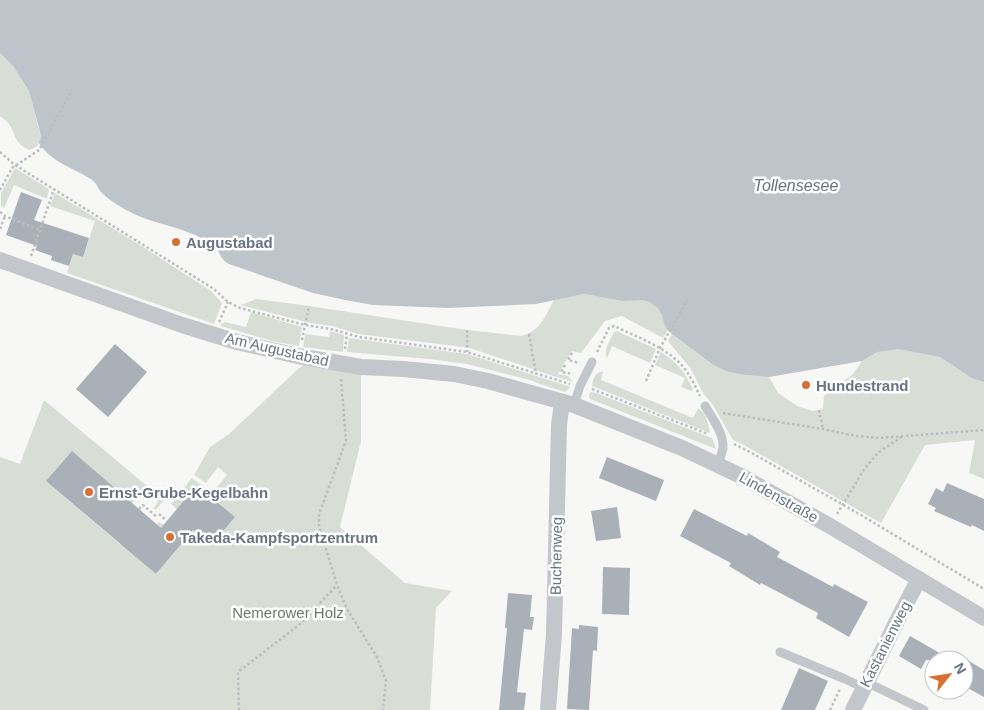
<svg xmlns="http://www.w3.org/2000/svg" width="984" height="710" font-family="Arial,sans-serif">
	<rect width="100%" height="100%" fill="#f7f7f5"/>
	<g fill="#d8ded6">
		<path d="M0 53 13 66 29 91 41 137C39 145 36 148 29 150 13 142 17 136 9 124 7 121 3 118 0 116Z"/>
		<path d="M15 168 49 189 47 199 14 185 4 208 1 205V193Z"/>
		<path d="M55 193 143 247 211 291 222 303 214 324 67 273 73 254 83 257 95 221 50 206Z"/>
		<path d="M621 288 679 309 663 338 622 316 605 321 581 353 572 351 558 374 568 376 573 382 547 374 470 348 358 334 332 326 310 323 241 305 256 299 309 306 467 330 521 336C541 331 545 316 554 300L584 294 601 297Z"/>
		<path d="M251 312 302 327 299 346 272 341 221 326V324L225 322 246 327Z"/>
		<path d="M330 331 344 335 343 352 303 347 305 334 329 337Z"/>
		<path d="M617 331 656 349 650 363 612 346 607 358C603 349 610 341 614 332Z"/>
		<path d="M672 334 712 364 744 375 769 377 778 393 797 406 813 411 823 409 824 396 853 374 862 361 872 338 984 363V479L969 473 975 440 925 445 881 523 742 444 733 440 713 405 703 393 691 369 668 341Z"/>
		<path d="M349 338 467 354 571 387 565 392 540 384 533 381 467 364 429 359 347 352Z"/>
		<path d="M661 352C678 363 684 371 693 389L692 391 681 387 685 378 655 365Z"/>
		<path d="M304 365 361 374V441L340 527 405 583 452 591 436 608 430 710H0V457L20 464 44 400 164 500 156 510 154 508 158 502 143 490 132 503 72 452 46 481 121 545 146 516 137 549 159 522 164 525 137 558 156 574 193 530 212 545 235 517 198 485 177 509 171 504 192 478 212 493 227 475 218 467 206 483 194 475 210 447 229 434 299 368Z"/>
		<path d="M600 372H603L601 380 693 418 698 409C707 413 708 424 710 433L592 386C593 380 594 374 600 372Z"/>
		<path d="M590 392 596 393 712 438 716 449 590 399 589 396Z"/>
	</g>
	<path fill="#bdc5cb" d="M0 0H984V382L972 378 940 357 899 349 877 352 862 361 769 377 744 375 726 371 712 364 672 334 667 330 664 323 662 315 658 308 650 302 642 300 623 301 584 294 536 304 447 308 373 305 345 300 313 293 229 264C222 260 221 256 217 249 214 246 209 242 205 240 181 226 151 224 126 210 119 206 106 198 101 192 96 186 98 183 89 178 71 167 51 162 39 143L41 137 39 128 29 91 13 66 0 53Z"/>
	<g fill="#aab0b7">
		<path d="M21 192 42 200 34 220 89 238 83 257 73 254 69 266 51 260 52 256 35 250 37 246 6 235Z"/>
		<path d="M115 344 147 372 108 417 76 389Z"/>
		<path d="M72 451 161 528 197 485 235 517 212 545 193 530 156 574 46 481Z"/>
		<path d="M607 457 664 480 656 501 599 478Z"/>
		<path d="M947 483 984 499V531L972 525 971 527 934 511 936 508 928 504 936 488 943 492Z"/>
		<path d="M617 507 621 538 596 541 591 511Z"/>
		<path d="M694 509 747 536 748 533 780 552 777 557 833 587 834 584 868 602 849 637 816 618 818 613 761 583 760 585 729 566 731 563 680 536Z"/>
		<path d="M603 567 630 568 629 615 602 614Z"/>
		<path d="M508 593 532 595 530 617H534L532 630 524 629 517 692 526 693 524 710H499L507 628H505Z"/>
		<path d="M579 625 598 627 597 651 593 650 589 710 567 709 572 628 579 629Z"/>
		<path d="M910 636 952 660H926L921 669 899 656Z"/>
		<path d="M964 658 984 670V697L964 686Z"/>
		<path d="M799 668 828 681 815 710H781Z"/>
	</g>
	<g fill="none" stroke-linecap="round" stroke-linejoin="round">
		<g stroke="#bbbdc0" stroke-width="2.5" stroke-dasharray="2.5 2.5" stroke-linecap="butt">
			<path d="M0 152 15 165 214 289 228 302 240 308 305 325 331 329 359 337 467 352 570 384"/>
			<path d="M0 190 12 168 39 150 72 90"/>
			<path d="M0 212 5 216 42 231"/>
			<path d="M0 229 5 216"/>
			<path d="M31 256 54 189"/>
			<path d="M219 322 228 302"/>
			<path d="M467 330V352"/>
			<path d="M529 334 536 374"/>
			<path d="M302 340 309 306"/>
			<path d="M345 349 347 334"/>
			<path d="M597 352 609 328 614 326C637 337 672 349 687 372 692 379 696 388 700 396"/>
			<path d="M572 353 568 360 579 363"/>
			<path d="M565 365 561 372 573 374"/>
			<path d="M341 379 346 441 319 514V526L337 585 347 609 377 657 386 681 383 710"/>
			<path d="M646 381 660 348 688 299"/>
			<path d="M592 389 708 434"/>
			<path d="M819 410 823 429"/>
			<path d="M723 413 823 429 850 435 879 438 984 430"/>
			<path d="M734 444 750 452 861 515 984 589"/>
			<path d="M139 509 143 505 157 517"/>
			<path d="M159 514 167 521"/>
			<path d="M837 514 865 468 879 452 903 436"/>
			<path d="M239 710 238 672 300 624 337 585"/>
			<path d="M830 710 840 689"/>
		</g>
		<g stroke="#c3c6ca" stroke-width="9">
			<path d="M574 405 580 386 592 362"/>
			<path d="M705 406C712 417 724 434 723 448 722 453 720 459 718 464"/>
			<path d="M780 652 845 679 864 688"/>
			<path d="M866 682 924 710"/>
		</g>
		<g stroke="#c3c6ca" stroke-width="16">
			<path d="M0 260 182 325 237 342 298 356 361 367 403 369 454 374 488 381 574 405 682 448 741 476 830 526 984 618"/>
			<path d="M548 710 554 634 559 425 562 402"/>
			<path d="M853 710 901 613 919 579"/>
		</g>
	</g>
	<g fill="#d77035" stroke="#fff" stroke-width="2">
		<circle cx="176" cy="242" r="5"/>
		<circle cx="806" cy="385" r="5"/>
		<circle cx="89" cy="492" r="5"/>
		<circle cx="170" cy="537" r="5"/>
	</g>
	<g text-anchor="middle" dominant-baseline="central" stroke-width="5" stroke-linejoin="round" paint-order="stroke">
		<g font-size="15" font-weight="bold" fill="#687483" stroke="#fff" text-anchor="start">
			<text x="186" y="242">Augustabad</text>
			<text x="816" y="385">Hundestrand</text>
			<text x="99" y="492">Ernst-Grube-Kegelbahn</text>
			<text x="180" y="537">Takeda-Kampfsportzentrum</text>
		</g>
		<g font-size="15" fill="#687483" stroke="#fff">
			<text transform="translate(277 349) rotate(13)">Am Augustabad</text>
			<text transform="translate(779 497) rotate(29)">Lindenstraße</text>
			<text transform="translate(556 556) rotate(-89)">Buchenweg</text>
			<text transform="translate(885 644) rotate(-63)">Kastanienweg</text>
		</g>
		<g font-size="15" fill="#687b67" stroke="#fff">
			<text x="288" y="612">Nemerower Holz</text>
		</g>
		<g font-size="16" font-style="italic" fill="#64747f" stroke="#fff">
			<text x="796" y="185">Tollensesee</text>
		</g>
	</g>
	<g transform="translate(949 675) rotate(60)"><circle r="24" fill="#ffffff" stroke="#c3c7cd"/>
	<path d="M0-4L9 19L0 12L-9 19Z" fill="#d77035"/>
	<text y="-8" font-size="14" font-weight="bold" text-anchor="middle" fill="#687483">N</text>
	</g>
</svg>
